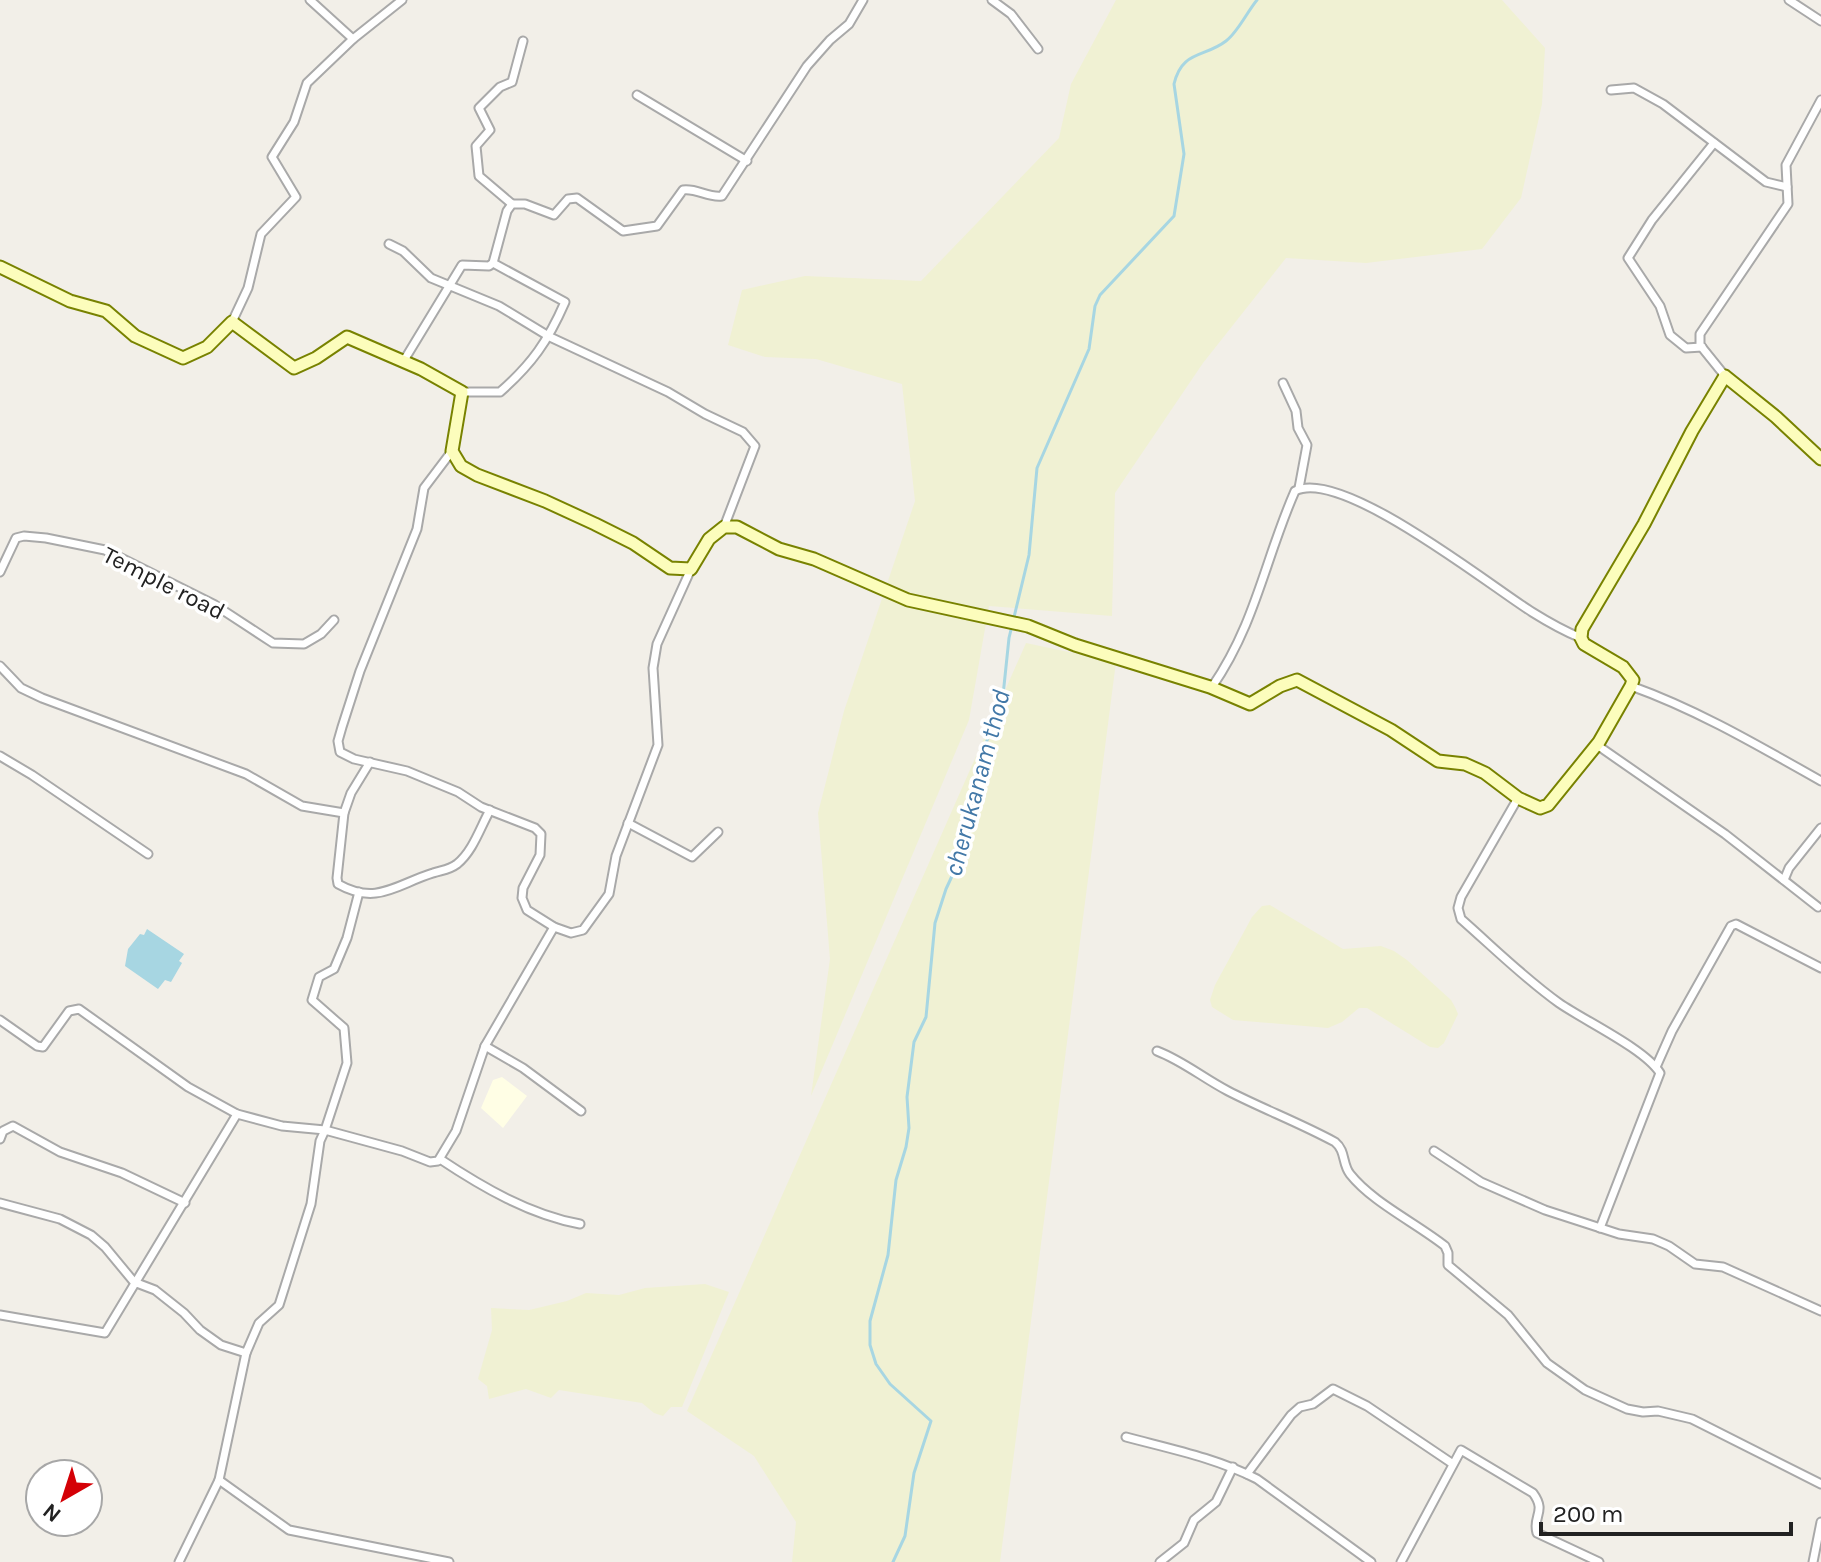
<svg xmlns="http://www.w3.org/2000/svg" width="1821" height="1562" font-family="Karla,sans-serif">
	<rect width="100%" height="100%" fill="#f2efe8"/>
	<path fill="#fffee5" d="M502 1077 527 1096 503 1128 481 1108 493 1080Z"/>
	<g fill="#f0f1d3">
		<path d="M1116 0H1502L1545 48 1542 104 1521 198 1482 249 1366 263 1286 258 1203 363 1115 493 1112 616 989 606 969 720 811 1096 830 959 818 813 844 711 915 501 902 384 816 359 765 357 728 345 742 290 805 276 921 281 1059 138 1071 84Z"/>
		<path d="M1026 643 1116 662 1000 1562H792L796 1522 754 1456 687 1411Z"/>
		<path d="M1270 905 1343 949 1381 946 1394 951 1407 960 1451 1000 1455 1007 1458 1014 1444 1043 1438 1048 1430 1047 1367 1008H1359L1342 1022 1328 1028 1233 1020 1212 1007 1210 1000 1215 985 1252 917 1262 906Z"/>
		<path d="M705 1284 729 1292 682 1407H671L663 1416 654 1413 642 1403 559 1390 551 1398 526 1389 489 1399 487 1386 478 1379 492 1330 491 1308 529 1310 567 1301 586 1293 619 1295 645 1288Z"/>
	</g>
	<path fill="#a7d6e2" d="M147 929 184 954 179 961 182 963 171 982 165 980 158 989 125 966 128 949 140 934 144 935Z"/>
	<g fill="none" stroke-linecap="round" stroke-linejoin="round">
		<path stroke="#a7d6e2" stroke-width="3" d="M893 1562 905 1536 914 1473 931 1421 890 1384 876 1364 870 1345V1321L888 1255 896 1180 906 1147 909 1128 907 1097 914 1042 926 1017 935 923 946 889 966 846 983 750 1002 705 1009 638 1029 555 1037 468 1089 349 1095 306 1100 295 1174 216 1184 154 1174 84C1182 50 1204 58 1226 41 1238 32 1247 12 1257 0"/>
		<g stroke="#a9a9a9" stroke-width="11">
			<g id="street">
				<path d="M310 0 353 39"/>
				<path d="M992 0 1011 14 1038 49"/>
				<path d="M1789 0 1821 21"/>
				<path d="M1611 90 1634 88 1663 104 1766 182 1787 187"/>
				<path d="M637 95 747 161"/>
				<path d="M512 204 479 176 476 146 490 130 479 108 500 87 512 82 523 41"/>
				<path d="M389 244 403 251 431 278 499 306 550 337 668 392 705 414 743 432 755 446 724 527"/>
				<path d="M232 322 248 288 261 234 296 197 272 157 294 122 307 83 353 39 402 0"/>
				<path d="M1702 347 1686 348 1670 335 1660 306 1628 258 1652 220 1714 143"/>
				<path d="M403 362 462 265 489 266 493 263 507 211 512 204H525L554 215 568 199 577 198 623 231 657 226 683 190C697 188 708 198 722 196L807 66 830 40 849 24 863 0"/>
				<path d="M1725 376 1700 345V334L1788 204 1786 165 1821 100"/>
				<path d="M1283 383 1296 411 1298 428 1307 445 1299 488"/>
				<path d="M462 392H500C532 364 548 341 565 302L493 263"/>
				<path d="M452 451 424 488 417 529 360 671 342 727 338 741 340 752 354 759 407 771 458 792 481 807 535 828 541 834 540 855 523 888 522 898 527 910 554 927"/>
				<path d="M0 572 16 538 24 536 46 538 105 550 215 605 273 643 304 644 321 634 334 620"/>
				<path d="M0 666 21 688 42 698 246 774 302 806 344 813"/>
				<path d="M1631 686C1698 710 1759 746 1821 781"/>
				<path d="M1212 687C1256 623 1265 559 1295 491 1341 467 1489 585 1532 612 1548 622 1564 631 1581 638"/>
				<path d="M1597 745 1725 834 1818 907"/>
				<path d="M0 756 32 775 148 854"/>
				<path d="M370 762 351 793 344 813 337 878 338 884C377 906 397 884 433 873 442 870 449 870 457 864 473 851 480 828 490 810"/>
				<path d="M1518 798 1461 897 1458 908 1461 919C1494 948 1524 978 1559 1003 1585 1021 1645 1049 1660 1073L1600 1228"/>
				<path d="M628 823 692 857 718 832"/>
				<path d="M1784 880 1789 868 1821 828"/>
				<path d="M0 1020 37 1046 43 1047 69 1011 79 1009 188 1087 237 1114 282 1126 325 1130 347 1063 344 1028 312 1000 319 977 334 969 347 938 359 892"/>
				<path d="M485 1046 523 1068 581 1111"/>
				<path d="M1157 1051C1183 1061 1203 1078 1228 1091 1263 1109 1300 1123 1335 1142 1346 1151 1342 1164 1350 1174 1372 1202 1416 1223 1445 1246L1448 1253V1265L1508 1315 1547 1363 1585 1390 1627 1409 1643 1412 1658 1411 1692 1419 1821 1484"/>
				<path d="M1656 1067 1672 1031 1731 926 1736 924 1821 968"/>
				<path d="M0 1139 3 1131 13 1126 60 1152 122 1173 185 1203"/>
				<path d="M1434 1151 1481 1182 1545 1210 1619 1234 1653 1239 1669 1246 1695 1264 1723 1267 1821 1311"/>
				<path d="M440 1159C482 1187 530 1215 580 1224"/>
				<path d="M0 1203 60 1219 91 1235 105 1247 134 1282 155 1290 184 1313 200 1330 221 1345 246 1353"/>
				<path d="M0 1315 105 1333 237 1114"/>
				<path d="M1126 1437C1171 1449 1216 1458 1257 1479L1371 1562"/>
				<path d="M1247 1474 1291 1415 1300 1407 1313 1404 1333 1389 1367 1406 1453 1464"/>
				<path d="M219 1480 246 1353 259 1323 279 1305 311 1204 320 1141 325 1130 402 1151 430 1162 438 1161 456 1131 485 1046 554 927 571 933 583 930 609 894 616 856 658 745 653 668 657 644 691 569"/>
				<path d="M179 1562 219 1480 289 1530 449 1562"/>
				<path d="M1160 1562 1184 1543 1194 1520 1216 1502 1233 1467"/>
				<path d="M1401 1562 1461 1450 1533 1493C1547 1512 1532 1516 1537 1533L1599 1562"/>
				<path d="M1813 1562 1821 1522"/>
			</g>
		</g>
		<g stroke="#788200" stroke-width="15">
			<path id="secondary" d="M0 267 70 301 106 311 135 336 183 358 207 347 232 322 294 368 316 358 347 337 421 369 462 392 452 451 461 466 477 475 545 501 595 524 633 543 670 568 691 569 709 539 724 527H737L779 549 814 559 908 600 1028 626 1075 645 1210 687 1250 704 1280 686 1297 680 1391 730 1438 761 1465 764 1485 773 1518 798 1540 808 1548 805 1599 742 1631 686 1633 680 1623 667 1584 644 1581 638 1582 629 1644 524 1692 431 1725 376 1776 417 1821 459"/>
		</g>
		<use href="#street" stroke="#fff" stroke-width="7"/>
		<use href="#secondary" stroke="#fcfdbc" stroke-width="11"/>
	</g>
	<g text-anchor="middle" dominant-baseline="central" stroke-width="7" stroke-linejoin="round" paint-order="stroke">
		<g font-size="24" fill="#222" stroke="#fff">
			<text transform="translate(164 583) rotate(27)">Temple road</text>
		</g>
		<g font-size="26" font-style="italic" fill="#4278a7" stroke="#fff">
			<text transform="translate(977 783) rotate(-75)">cherukanam thod</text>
		</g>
	</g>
	<g transform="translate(64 1498) rotate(219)"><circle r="38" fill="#ffffff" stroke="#a7a7a7" stroke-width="2"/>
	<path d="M0-6L14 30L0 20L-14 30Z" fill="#d40006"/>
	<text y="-12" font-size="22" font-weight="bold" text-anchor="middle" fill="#222222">N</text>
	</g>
	<path d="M1541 1522v12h250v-12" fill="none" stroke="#222222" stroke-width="4"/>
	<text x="1553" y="1522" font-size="24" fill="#222222" stroke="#ffffff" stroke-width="6" paint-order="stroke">200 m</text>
</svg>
